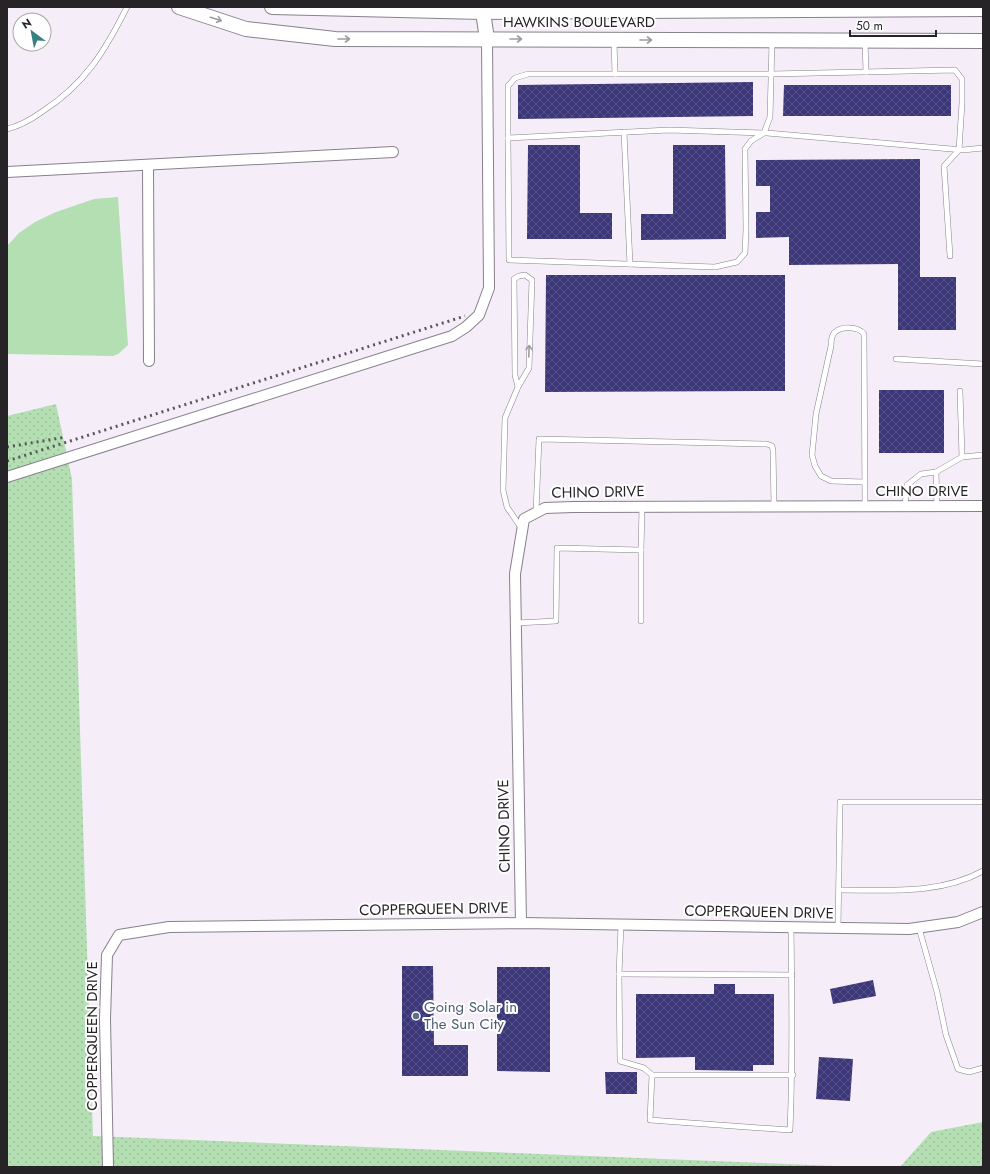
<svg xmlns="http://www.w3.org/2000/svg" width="990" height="1174" font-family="Jost,sans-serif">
	<defs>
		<pattern id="grass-dots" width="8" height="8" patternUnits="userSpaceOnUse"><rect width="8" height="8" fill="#b4dfb2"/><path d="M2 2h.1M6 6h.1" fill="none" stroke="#9bbf99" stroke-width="1.8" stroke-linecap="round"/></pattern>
		<pattern id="building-cross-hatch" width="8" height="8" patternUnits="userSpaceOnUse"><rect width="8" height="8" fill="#3c3779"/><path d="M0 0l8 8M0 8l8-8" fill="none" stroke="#565287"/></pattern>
	</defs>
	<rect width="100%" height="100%" fill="#f5eef9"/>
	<g fill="url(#grass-dots)">
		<path d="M56 404 72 479 93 1136 861 1167H7V416Z"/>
		<path d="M983 1122V1167H900L931 1132Z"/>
	</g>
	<path fill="#b4dfb2" d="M118 197 128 345 118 354 113 356 7 354V246L19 233 35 222 56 212 94 199Z"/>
	<g fill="url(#building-cross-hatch)">
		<path d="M753 82V116L518 119V85Z"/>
		<path d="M784 85H951V116H783Z"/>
		<path d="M528 145H580V213H612V239H527Z"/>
		<path d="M673 145H725L726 239 641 240V214H673Z"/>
		<path d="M920 159V277H956V330H898V264L789 265V237L756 238V212H770V186H756V160Z"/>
		<path d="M546 275H785V391L545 392Z"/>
		<rect x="879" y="390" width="65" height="63"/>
		<path d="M402 966H433L434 1045H468V1076H402Z"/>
		<path d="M497 967H550V1072L497 1071Z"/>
		<path d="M873 980 876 996 833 1004 830 989Z"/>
		<path d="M714 984H735V994H774V1065H753V1071L695 1070V1057L636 1058V994H714Z"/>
		<path d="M819 1057 853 1059 850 1101 816 1099Z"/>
		<path d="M605 1072H637V1094H606Z"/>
	</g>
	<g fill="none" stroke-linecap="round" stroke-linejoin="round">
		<g stroke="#87818b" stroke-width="6">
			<g id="lane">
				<path d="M614 41 615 74"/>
				<path d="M865 41 866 72"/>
				<path d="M772 42 770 117 764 133 751 141 745 149 746 229 745 253 737 262 715 267 509 260 508 138 669 130 764 133H767L963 150 983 148"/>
				<path d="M7 129C20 126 32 119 43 111 85 84 105 51 127 7"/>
				<path d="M624 132 630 264"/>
				<path d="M508 138V86L515 78 528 74H771L955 70 962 79V103L959 150 944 166 950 256"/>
				<path d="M896 359 983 364"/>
				<path d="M518 387 515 375 514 279 519 276 525 275 532 280 529 368 518 387 505 418 503 490 507 507 522 529"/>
				<path d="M960 391 962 457"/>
				<path d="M936 472 937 506"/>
				<path d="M864 482 831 481 821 476 815 466 812 455 816 414 831 346C831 342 831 337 834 333 841 326 858 326 864 334L865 506"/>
				<path d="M905 506 907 485 921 474 936 472 962 457 983 455"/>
				<path d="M536 512 539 439 767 444 772 446 773 450 774 506"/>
				<path d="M641 550V621"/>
				<path d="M516 623 556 621 557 548 641 550 642 507"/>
				<path d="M839 890C888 890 939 895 983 871"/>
				<path d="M621 925 619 974 620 1061 644 1068 652 1075"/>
				<path d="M791 927C792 995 793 1062 790 1130L650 1120 652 1075H793"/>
				<path d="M838 928 840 802H983"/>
				<path d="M919 928 937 992 946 1035 958 1069 969 1072 983 1068"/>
				<path d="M619 974 792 975"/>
			</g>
		</g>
		<g stroke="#87818b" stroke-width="12">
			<g id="street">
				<path d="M148 165 149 361"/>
				<path d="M7 172 393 152"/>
				<path d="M7 477 452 336 466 327 479 315 489 288 487 39"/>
				<path d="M521 923 515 574 524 519 545 508 573 507 983 506"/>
				<path d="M108 1167 105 1019 107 955 119 935 169 927 521 923 909 929 958 922 983 912"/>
			</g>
		</g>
		<g stroke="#87818b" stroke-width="16">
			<g id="secondary">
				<path d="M179 7 246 29 335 39 983 41"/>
				<path d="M272 7 483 12 983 9"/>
				<path d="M483 12 487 39"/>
			</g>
		</g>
		<use href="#lane" stroke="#fff" stroke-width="5"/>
		<use href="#street" stroke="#fff" stroke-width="10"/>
		<use href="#secondary" stroke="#fff" stroke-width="14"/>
		<g stroke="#59565b" stroke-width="3" stroke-dasharray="2 4" stroke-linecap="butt">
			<path d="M7 447 66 437"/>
			<path d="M7 461 465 316"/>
		</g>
	</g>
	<defs><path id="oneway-shaft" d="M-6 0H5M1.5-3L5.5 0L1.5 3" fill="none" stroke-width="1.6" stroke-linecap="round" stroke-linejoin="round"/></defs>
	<g stroke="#9d9c9e">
		<use href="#oneway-shaft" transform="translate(216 19) rotate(18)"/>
		<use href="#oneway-shaft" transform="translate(344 39)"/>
		<use href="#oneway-shaft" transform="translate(516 39)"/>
		<use href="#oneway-shaft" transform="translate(646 40)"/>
		<use href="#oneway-shaft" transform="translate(529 351) rotate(-88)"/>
	</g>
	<circle fill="#5c6f8a" stroke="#fefefe" stroke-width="1.5" cx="416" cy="1016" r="4"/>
	<g text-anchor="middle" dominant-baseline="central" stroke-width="4" stroke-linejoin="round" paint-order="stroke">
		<g font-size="15" fill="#262427" stroke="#fefefe">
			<text x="579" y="22">HAWKINS BOULEVARD</text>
			<text x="922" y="491">CHINO DRIVE</text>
			<text transform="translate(598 492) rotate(-1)">CHINO DRIVE</text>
			<text transform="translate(504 826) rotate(-91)">CHINO DRIVE</text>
			<text transform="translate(434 909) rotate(-1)">COPPERQUEEN DRIVE</text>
			<text transform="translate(759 912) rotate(1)">COPPERQUEEN DRIVE</text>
			<text transform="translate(92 1036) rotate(-90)">COPPERQUEEN DRIVE</text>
		</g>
		<g font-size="15" fill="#4e5e75" stroke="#fefefe" text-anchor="start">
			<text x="424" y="1007">Going Solar in<tspan x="424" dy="17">The Sun City</tspan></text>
		</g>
	</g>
	<rect width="990" height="1174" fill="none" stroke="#262427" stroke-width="16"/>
	<g transform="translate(32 32) rotate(328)"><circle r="19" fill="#fefefe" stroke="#a8a7a8"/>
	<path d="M0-3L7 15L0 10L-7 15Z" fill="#388180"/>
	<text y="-6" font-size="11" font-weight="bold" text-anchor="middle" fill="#262427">N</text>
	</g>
	<path d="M850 30v6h86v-6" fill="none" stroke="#262427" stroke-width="2"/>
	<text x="856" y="30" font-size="12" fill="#262427" stroke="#fefefe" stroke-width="3" paint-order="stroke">50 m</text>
</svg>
